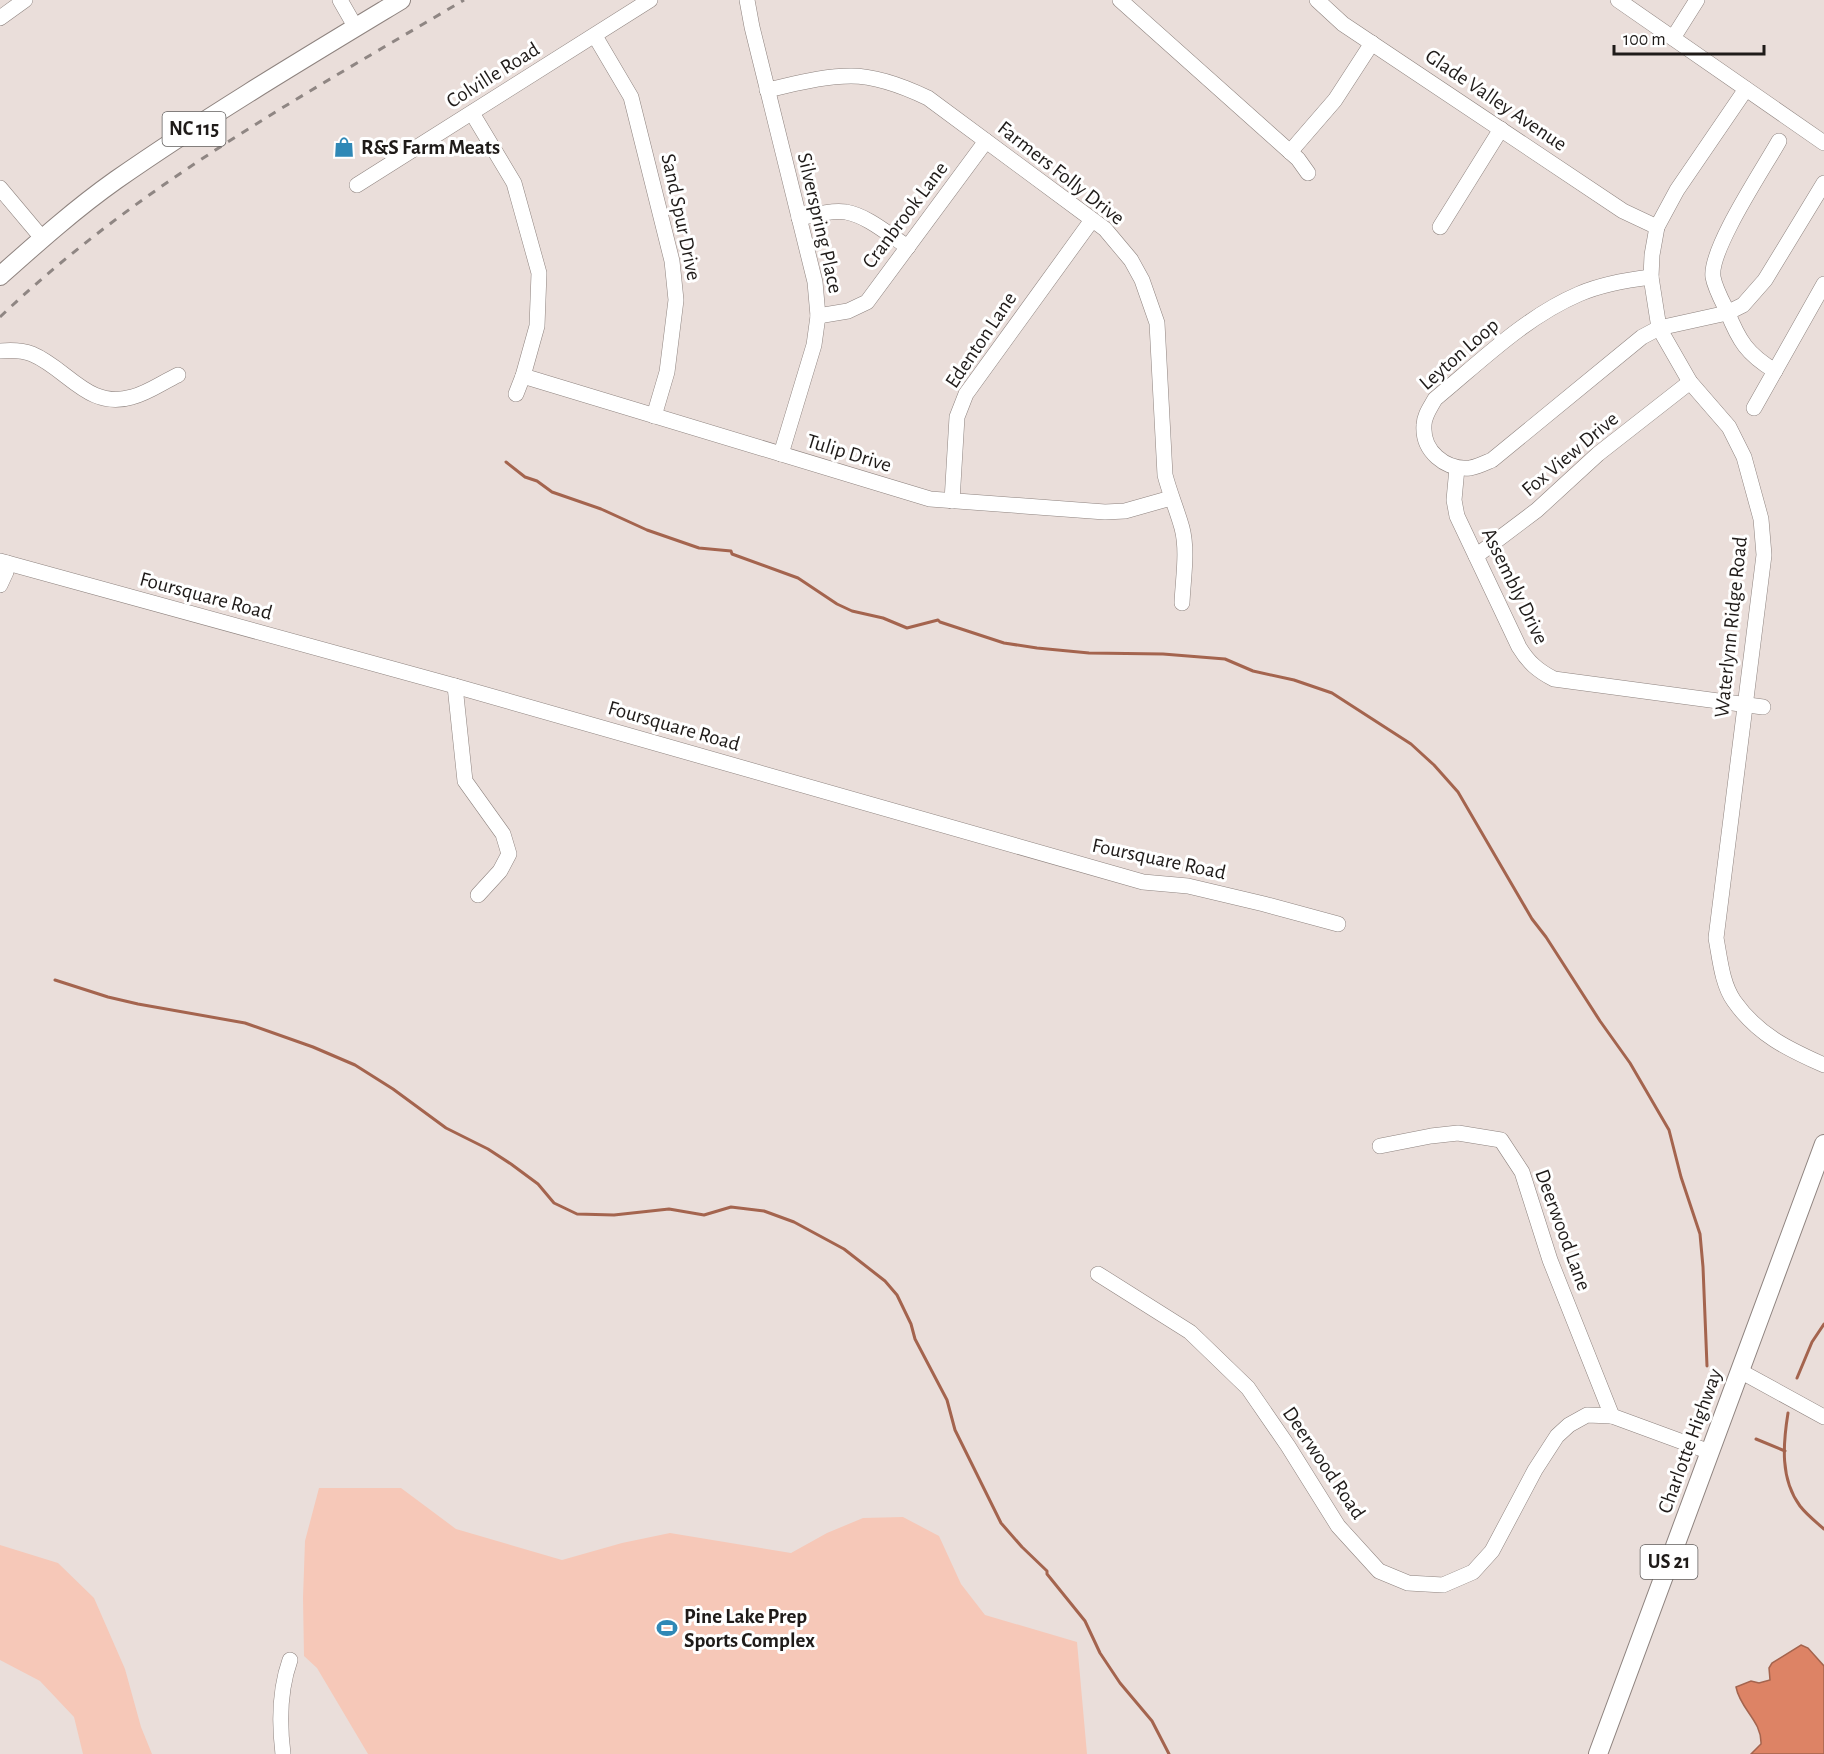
<svg xmlns="http://www.w3.org/2000/svg" width="1824" height="1754" font-family="'Alegreya Sans',sans-serif">
	<rect width="100%" height="100%" fill="#eadeda"/>
	<g fill="#f6c8b8">
		<path d="M319 1488H401L456 1529 562 1560 622 1543 670 1533 791 1553 827 1533 863 1518 903 1517 939 1536 961 1584 985 1615 1077 1642 1087 1754H368L317 1668 304 1656 303 1598 305 1541Z"/>
		<path d="M0 1545 58 1563 94 1598 125 1669 141 1727 152 1754H83L74 1717 40 1681 0 1660Z"/>
	</g>
	<path fill="#dd8365" stroke="#a4644e" stroke-width="1.5" d="M1801 1645 1808 1648 1824 1666V1754H1751L1761 1744C1762 1721 1740 1709 1736 1687L1751 1681 1759 1683 1770 1680 1769 1668 1772 1663Z"/>
	<g fill="none" stroke-linecap="round" stroke-linejoin="round">
		<g stroke="#a4644e" stroke-width="3">
			<path d="M506 462 525 477 537 481 552 492 601 509 647 530 699 548 731 551 732 554 798 578 837 604 852 611 883 618 907 628 938 620 940 622 1004 643 1037 648 1089 653 1163 654 1225 659 1253 671 1294 680 1332 693 1411 744 1434 765 1458 792 1532 919 1546 937 1600 1021 1630 1063 1669 1130 1681 1177 1700 1234 1703 1267 1707 1366"/>
			<path d="M55 980 108 997 138 1004 245 1023 313 1047 355 1065 393 1089 446 1128 488 1149 511 1164 538 1184 554 1203 577 1214 614 1215 669 1209 704 1215 731 1207 764 1211 794 1222 844 1249 885 1281 897 1295 911 1324 915 1339 947 1400 955 1430 1001 1523 1022 1547 1047 1571V1574L1085 1621 1100 1653 1120 1683 1152 1721 1169 1754"/>
			<path d="M1797 1378 1812 1342 1824 1324"/>
			<path d="M1788 1413C1783 1444 1780 1479 1800 1506 1807 1515 1816 1522 1824 1529"/>
			<path d="M1756 1439 1785 1451"/>
		</g>
		<g stroke="#8e837f" stroke-width="16">
			<g id="minor">
				<path d="M340 0 356 28"/>
				<path d="M747 0 752 27 815 282 818 316 814 345 781 454"/>
				<path d="M1120 0 1298 159 1308 173"/>
				<path d="M1317 0 1343 24 1623 211 1657 227"/>
				<path d="M1618 0 1824 143"/>
				<path d="M0 18 25 0"/>
				<path d="M595 36 631 97 672 261 676 300 667 372 654 416"/>
				<path d="M1673 38 1697 0"/>
				<path d="M1746 89 1677 190 1657 227 1652 255 1651 277 1659 328 1690 382 1729 427 1744 457 1761 519 1764 555 1716 938C1720 959 1722 984 1734 1001 1758 1035 1788 1049 1824 1065"/>
				<path d="M767 90C795 84 823 76 851 76 878 76 905 87 928 98L1105 229 1131 260 1142 280 1157 323 1165 475C1170 494 1177 510 1182 528 1188 551 1183 579 1182 603"/>
				<path d="M472 113 514 183 539 273 537 326 523 376 516 394"/>
				<path d="M1290 152 1335 100 1372 43"/>
				<path d="M357 185 650 0"/>
				<path d="M0 188 42 238"/>
				<path d="M799 218C813 215 831 210 846 212 868 216 889 235 908 247"/>
				<path d="M1440 227 1501 129"/>
				<path d="M1651 277C1626 280 1602 284 1579 294 1525 317 1480 362 1435 399 1430 408 1424 416 1424 425 1422 451 1445 470 1470 468 1477 467 1485 463 1492 460L1642 337 1659 328 1727 313 1743 305 1765 280 1824 183"/>
				<path d="M818 316 848 311 867 302 986 141"/>
				<path d="M0 351C11 350 22 350 32 354 68 369 88 410 132 397 148 393 163 382 178 375"/>
				<path d="M1775 371C1747 354 1739 341 1727 311 1722 301 1715 288 1713 277 1709 250 1764 168 1779 141"/>
				<path d="M523 376 930 499 1105 512 1125 511 1171 498"/>
				<path d="M1754 408 1824 284"/>
				<path d="M1457 468 1454 500 1457 516 1519 647C1528 662 1538 671 1554 679L1763 707"/>
				<path d="M952 501 957 417 966 394 1092 220"/>
				<path d="M1476 556 1537 510 1598 454 1690 382"/>
				<path d="M0 561 455 686 1143 882 1188 886 1264 904 1338 924"/>
				<path d="M0 585 6 572 7 563"/>
				<path d="M455 686 465 781 503 834 509 854 500 871 478 895"/>
				<path d="M1380 1146 1431 1136 1458 1133 1501 1140 1522 1172 1550 1260 1612 1416"/>
				<path d="M1098 1274 1190 1332 1248 1388 1288 1446 1338 1526 1379 1571 1408 1583 1443 1585 1473 1572 1492 1551 1535 1470 1557 1436 1569 1425 1587 1415 1612 1416 1710 1452"/>
				<path d="M1740 1371 1824 1417"/>
				<path d="M283 1754C279 1722 279 1691 290 1660"/>
			</g>
		</g>
		<g stroke="#8e837f" stroke-width="20">
			<g id="major">
				<path d="M0 276C37 243 75 209 116 180 208 116 305 58 401 0"/>
				<path d="M1598 1754 1824 1144"/>
			</g>
		</g>
		<use href="#minor" stroke="#fff" stroke-width="15"/>
		<use href="#major" stroke="#fff" stroke-width="18"/>
		<path stroke="#8f8683" stroke-width="3" stroke-dasharray="8 8" stroke-linecap="butt" d="M0 317C137 186 302 96 464 0"/>
	</g>
	<defs>
		<g id="shop-bare" transform="scale(1.62)"><path d="M-5-2.5h2.3a2.7 3.5 0 0 1 5.4 0H5L5.5 6h-11ZM-1.5-2.5h3a1.5 2.3 0 0 0-3 0Z" fill="#2f88b6" stroke="#fff" stroke-width="2.5" paint-order="stroke"/></g>
		<g id="stadium-bare" transform="scale(1.62)"><path d="M0-5a6.5 5 0 1 0 0 10a6.5 5 0 1 0 0-10ZM-3.5-1.8h7v3.6h-7Z" fill="#2f88b6" stroke="#fff" stroke-width="2.5" paint-order="stroke"/></g>
	</defs>
	<g fill-rule="evenodd">
		<use href="#shop-bare" x="344" y="147"/>
		<use href="#stadium-bare" x="667" y="1628"/>
	</g>
	<g text-anchor="middle" dominant-baseline="central" stroke-width="6" stroke-linejoin="round" paint-order="stroke">
		<g fill="#fff" stroke="#625f5e" stroke-width="1.5">
			<rect x="162.5" y="112" width="63" height="34" rx="4.5"/>
			<rect x="1640.5" y="1545" width="57" height="34" rx="4.5"/>
		</g>
		<g font-size="20" font-weight="bold" fill="#1f1b19">
			<text x="194" y="129">NC 115</text>
			<text x="1669" y="1562">US 21</text>
		</g>
		<g font-size="21" fill="#1f1b19" stroke="#fff">
			<text transform="translate(493 75) rotate(-32)">Colville Road</text>
			<text transform="translate(1496 100) rotate(34)">Glade Valley Avenue</text>
			<text transform="translate(1061 173) rotate(38)">Farmers Folly Drive</text>
			<text transform="translate(905 215) rotate(-53)">Cranbrook Lane</text>
			<text transform="translate(681 217) rotate(78)">Sand Spur Drive</text>
			<text transform="translate(820 223) rotate(77)">Silverspring Place</text>
			<text transform="translate(981 340) rotate(-56)">Edenton Lane</text>
			<text transform="translate(1459 354) rotate(-41)">Leyton Loop</text>
			<text transform="translate(849 453) rotate(17)">Tulip Drive</text>
			<text transform="translate(1570 454) rotate(-40)">Fox View Drive</text>
			<text transform="translate(1515 586) rotate(64)">Assembly Drive</text>
			<text transform="translate(206 596) rotate(15)">Foursquare Road</text>
			<text transform="translate(1731 627) rotate(-84)">Waterlynn Ridge Road</text>
			<text transform="translate(674 726) rotate(16)">Foursquare Road</text>
			<text transform="translate(1159 859) rotate(12)">Foursquare Road</text>
			<text transform="translate(1563 1230) rotate(70)">Deerwood Lane</text>
			<text transform="translate(1690 1441) rotate(-70)">Charlotte Highway</text>
			<text transform="translate(1324 1463) rotate(56)">Deerwood Road</text>
		</g>
		<g font-size="21" font-weight="bold" fill="#1f1b19" stroke="#fff" text-anchor="start">
			<text x="361" y="147">R&amp;S Farm Meats</text>
			<text x="684" y="1616">Pine Lake Prep<tspan x="684" dy="24">Sports Complex</tspan></text>
		</g>
	</g>
	<path d="M1614 45v9h150v-9" fill="none" stroke="#1f1b19" stroke-width="3"/>
	<text x="1623" y="45" font-size="18" fill="#1f1b19" stroke="#ffffff" stroke-width="4.5" paint-order="stroke">100 m</text>
</svg>
